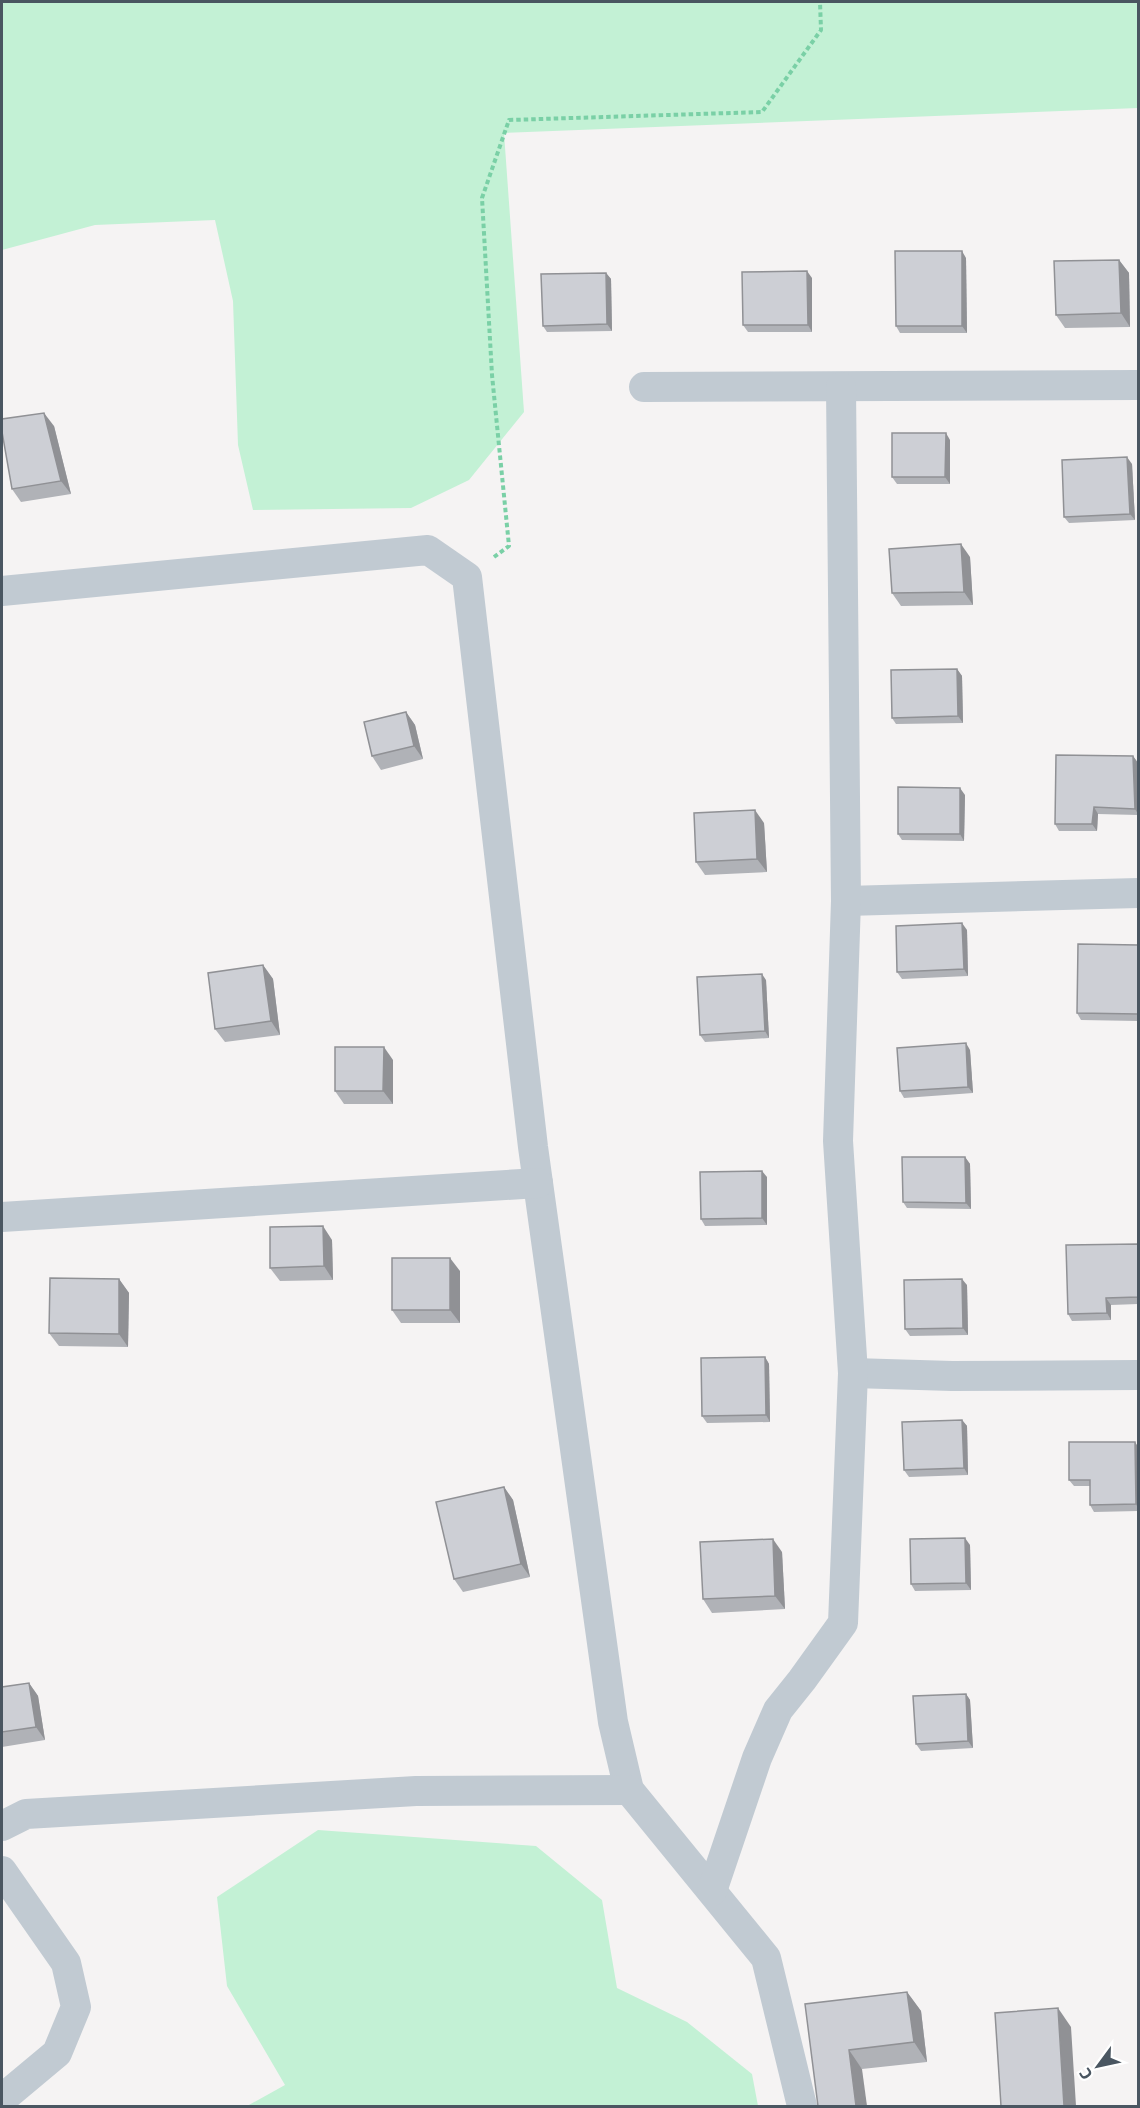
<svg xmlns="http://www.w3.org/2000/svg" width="1140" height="2108" font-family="'Exo 2',sans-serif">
	<rect width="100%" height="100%" fill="#f5f3f3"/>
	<g fill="#c3f1d5">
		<path d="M2 2H1138V108L504 133 524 412 469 480 411 508 253 510 238 445 233 301 215 220 95 225 2 250Z"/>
		<path d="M318 1830 536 1846 602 1900 617 1988 687 2022 752 2074 758 2106H247L285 2085 227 1986 217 1897Z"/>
	</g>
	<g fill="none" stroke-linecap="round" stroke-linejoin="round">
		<path stroke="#7ad0a6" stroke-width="4" stroke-dasharray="4.5 3" stroke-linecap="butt" d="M494 557 509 546 492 375 482 198 509 120 762 112 821 30 820 2"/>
		<g stroke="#c1cad2" stroke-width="30">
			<path d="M644 387 1138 385"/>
			<path d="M2 591 428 550 467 577 533 1147 613 1722 629 1790 766 1958 802 2106"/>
			<path d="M846 901 1138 893"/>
			<path d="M2 1217 538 1183"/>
			<path d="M853 1373 952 1376 1138 1375"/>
			<path d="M2 1826 26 1814 416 1791 629 1790"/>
			<path d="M2 1871 66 1963 76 2007 57 2053 2 2099"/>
			<path d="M712 1891 757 1758 778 1710 802 1680 843 1623 853 1373 838 1141 846 901 841 387"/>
		</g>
	</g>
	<g fill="#b0b2b7">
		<path d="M966 258 967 333H900L896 326Z"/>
		<path d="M1119 260 1129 273 1130 327 1065 328 1056 315Z"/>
		<path d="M606 273 611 279 612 331 547 332 543 326Z"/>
		<path d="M812 278V332H748L743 325Z"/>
		<path d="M54 426 71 494 21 502 12 489Z"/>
		<path d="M950 440V484H897L892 477Z"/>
		<path d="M1132 464 1135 520 1069 523 1064 517Z"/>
		<path d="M970 557 973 605 901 606 892 593Z"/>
		<path d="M957 669 962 676 963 723 896 724 892 718Z"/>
		<path d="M406 712 415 725 423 759 381 770 372 756Z"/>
		<path d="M1133 756 1138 763V815L1098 814 1097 831H1059L1055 824Z"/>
		<path d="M965 795 964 841 902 840 898 834Z"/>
		<path d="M764 823 767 872 705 875 696 862Z"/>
		<path d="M967 930 968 976 902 979 897 972Z"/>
		<path d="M1138 945V1021L1081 1020 1077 1013Z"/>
		<path d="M263 965 273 979 280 1035 225 1042 215 1029Z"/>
		<path d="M766 980 769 1038 705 1042 700 1035Z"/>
		<path d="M970 1050 973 1093 904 1098 900 1091Z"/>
		<path d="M393 1060V1104H344L335 1091Z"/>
		<path d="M965 1157 970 1164 971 1209 907 1208 903 1202Z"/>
		<path d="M767 1177V1225L705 1226 701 1219Z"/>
		<path d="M332 1240 333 1280 280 1281 270 1268Z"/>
		<path d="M1138 1244V1304L1111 1305V1320L1072 1321 1068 1314Z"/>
		<path d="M460 1271V1323H401L392 1310Z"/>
		<path d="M119 1279 129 1293 128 1347 59 1346 49 1333Z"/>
		<path d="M967 1285 968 1335 910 1336 905 1329Z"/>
		<path d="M765 1357 769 1364 770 1422 707 1423 702 1416Z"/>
		<path d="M962 1420 967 1426 968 1475 909 1477 904 1470Z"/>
		<path d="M1135 1442 1138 1447V1511L1094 1512 1090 1505V1486H1074L1069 1480Z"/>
		<path d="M504 1487 513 1500 530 1577 463 1592 454 1579Z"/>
		<path d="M970 1545 971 1590 915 1591 911 1584Z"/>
		<path d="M782 1552 785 1609 712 1613 703 1599Z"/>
		<path d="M29 1683 38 1696 45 1740 2 1747V1687Z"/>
		<path d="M966 1694 970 1700 973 1748 921 1751 916 1744Z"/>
		<path d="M907 1992 921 2011 927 2062 862 2069 805 2004Z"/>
	</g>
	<g fill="#909195">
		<path d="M962 251 966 258 967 333 962 326Z"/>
		<path d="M1119 260 1129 273 1130 327 1121 313Z"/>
		<path d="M807 271 812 278V332L808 325Z"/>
		<path d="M606 273 611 279 612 331 607 324Z"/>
		<path d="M44 413 54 426 71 494 61 481Z"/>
		<path d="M946 433 950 440V484L945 477Z"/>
		<path d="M1127 457 1132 464 1135 520 1130 514Z"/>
		<path d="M961 544 970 557 973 605 964 592Z"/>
		<path d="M957 669 962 676 963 723 958 716Z"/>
		<path d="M406 712 415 725 423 759 414 746Z"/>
		<path d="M1133 756 1138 763V814L1135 809Z"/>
		<path d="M960 788 965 795 964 841 960 834Z"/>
		<path d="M1094 807 1098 814 1097 831 1092 824Z"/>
		<path d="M755 810 764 823 767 872 757 859Z"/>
		<path d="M962 923 967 930 968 976 964 969Z"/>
		<path d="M263 965 273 979 280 1035 271 1021Z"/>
		<path d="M762 974 766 980 769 1038 765 1031Z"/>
		<path d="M966 1043 970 1050 973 1093 968 1087Z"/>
		<path d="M384 1047 393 1060V1104L383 1091Z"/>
		<path d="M965 1157 970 1164 971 1209 966 1203Z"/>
		<path d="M762 1171 767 1177V1225L762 1218Z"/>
		<path d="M323 1226 332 1240 333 1280 324 1266Z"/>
		<path d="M450 1258 460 1271V1323L450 1310Z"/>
		<path d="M119 1279 129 1293 128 1347 119 1334Z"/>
		<path d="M962 1279 967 1285 968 1335 963 1328Z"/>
		<path d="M1106 1298 1111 1305V1320L1107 1313Z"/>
		<path d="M765 1357 769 1364 770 1422 766 1415Z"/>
		<path d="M962 1420 967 1426 968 1475 964 1468Z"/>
		<path d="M1135 1442 1138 1447V1508L1136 1504Z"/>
		<path d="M504 1487 513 1500 530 1577 521 1564Z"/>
		<path d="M965 1538 970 1545 971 1590 966 1583Z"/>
		<path d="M773 1539 782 1552 785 1609 775 1596Z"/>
		<path d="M29 1683 38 1696 45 1740 36 1727Z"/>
		<path d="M966 1694 970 1700 973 1748 968 1741Z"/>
		<path d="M907 1992 921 2011 927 2062 914 2042Z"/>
		<path d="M1058 2008 1071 2027 1076 2106H1064Z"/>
		<path d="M849 2050 862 2069 867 2106H856Z"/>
	</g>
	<g fill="#cdcfd5" stroke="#909195" stroke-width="1.5">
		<path d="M895 251H962V326H896Z"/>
		<path d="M1119 260 1121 313 1056 315 1054 261Z"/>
		<path d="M807 271 808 325H743L742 272Z"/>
		<path d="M606 273 607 324 543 326 541 274Z"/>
		<path d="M44 413 61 481 12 489 2 432V419Z"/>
		<path d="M892 433H946L945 477H892Z"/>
		<path d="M1127 457 1130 514 1064 517 1062 460Z"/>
		<path d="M961 544 964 592 892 593 889 549Z"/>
		<path d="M957 669 958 716 892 718 891 670Z"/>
		<path d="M406 712 414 746 372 756 364 722Z"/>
		<path d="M1056 755 1133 756 1135 809 1094 807 1092 824H1055Z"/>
		<path d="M898 787 960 788V834H898Z"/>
		<path d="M755 810 757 859 696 862 694 813Z"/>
		<path d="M962 923 964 969 897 972 896 926Z"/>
		<path d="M1078 944 1138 945V1014L1077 1013Z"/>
		<path d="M263 965 271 1021 215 1029 208 973Z"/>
		<path d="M762 974 765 1031 700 1035 697 977Z"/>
		<path d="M966 1043 968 1087 900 1091 897 1048Z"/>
		<path d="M335 1047H384L383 1091H335Z"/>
		<path d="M902 1157H965L966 1203 903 1202Z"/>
		<path d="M762 1171V1218L701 1219 700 1172Z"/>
		<path d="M323 1226 324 1266 270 1268V1227Z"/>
		<path d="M1138 1244V1297L1106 1298 1107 1313 1068 1314 1066 1245Z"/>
		<rect x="392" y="1258" width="58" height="52"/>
		<path d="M50 1278 119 1279V1334L49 1333Z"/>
		<path d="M962 1279 963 1328 905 1329 904 1280Z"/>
		<path d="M765 1357 766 1415 702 1416 701 1358Z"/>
		<path d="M962 1420 964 1468 904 1470 902 1422Z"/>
		<path d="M1069 1442H1135L1136 1504 1090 1505V1480H1069Z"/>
		<path d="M504 1487 521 1564 454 1579 436 1502Z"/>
		<path d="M965 1538 966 1583 911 1584 910 1539Z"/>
		<path d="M773 1539 775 1596 703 1599 700 1542Z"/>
		<path d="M29 1683 36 1727 2 1732V1687Z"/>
		<path d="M966 1694 968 1741 916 1744 913 1696Z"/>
		<path d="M907 1992 914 2042 849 2050 856 2106H818L805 2004Z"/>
		<path d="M1058 2008 1064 2106H1001L995 2013Z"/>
	</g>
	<rect width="1140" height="2108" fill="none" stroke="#4a5661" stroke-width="6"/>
	<g transform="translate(1098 2066) rotate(237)" stroke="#ffffff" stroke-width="4.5" paint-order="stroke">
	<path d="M0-4.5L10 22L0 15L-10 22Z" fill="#4a5661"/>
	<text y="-9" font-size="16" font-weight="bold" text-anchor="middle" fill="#4a5661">С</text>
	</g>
</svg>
